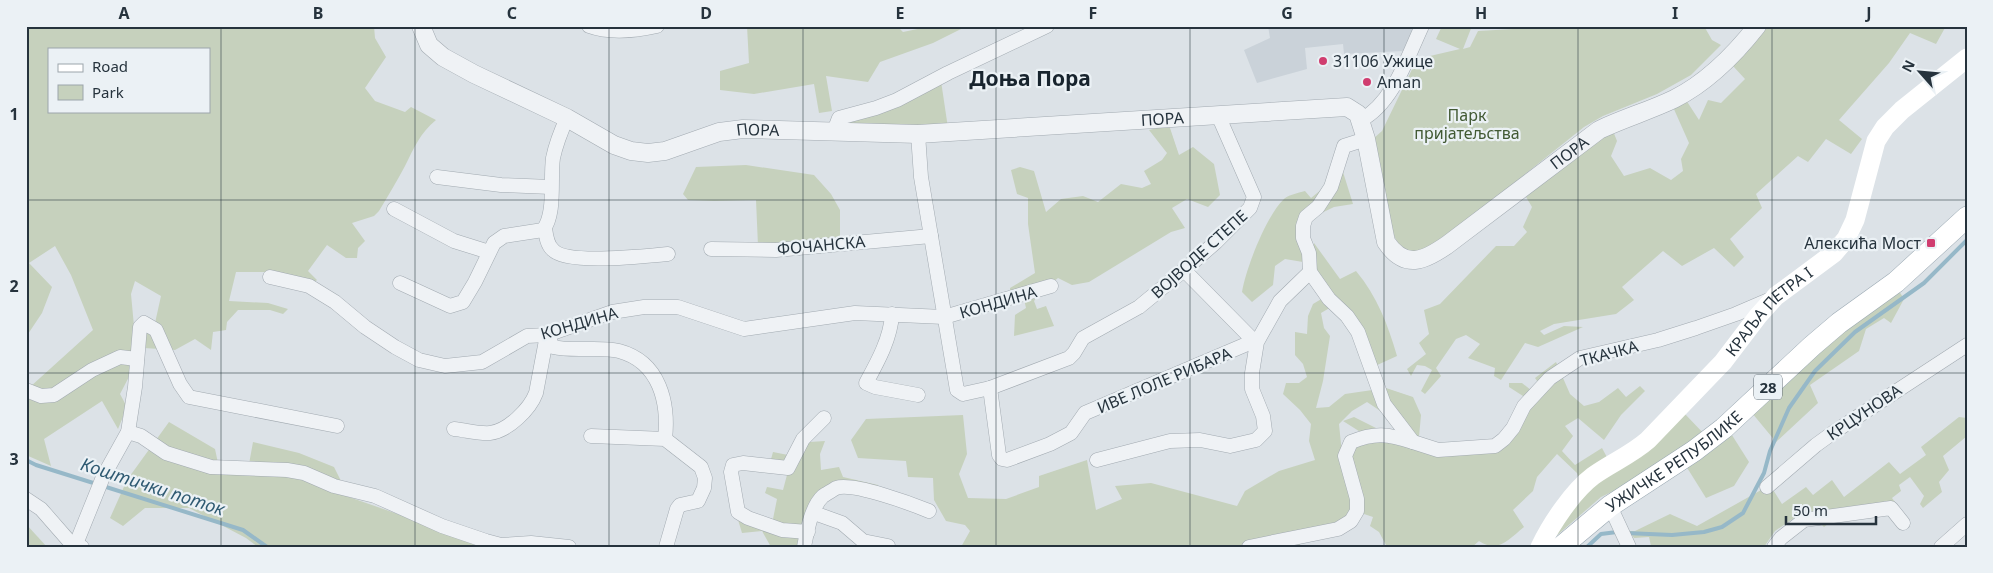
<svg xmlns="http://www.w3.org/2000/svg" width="1993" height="573" font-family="'Noto Sans',sans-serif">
	<rect width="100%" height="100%" fill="#dce2e7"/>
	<path fill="#cad2d9" d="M1268 26H1415L1403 51 1344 54 1343 44 1305 48 1307 69 1257 83 1244 50 1270 38Z"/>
	<g fill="#c6d1bd" fill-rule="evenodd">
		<path d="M26 26H374L375 38 386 57 365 88 375 101 405 112 411 107 436 120C420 133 414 148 405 166 397 181 388 196 379 211L374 216 352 223 365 241 358 248 357 258H346L327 245 308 271 317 280 313 284 274 272H236L229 301 268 303 288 309 283 314 270 310H238L227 322 226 330 213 332 211 350 195 339 175 350 144 348 146 333 155 323 161 296 135 281 131 294 135 337 131 373 120 394 127 407 118 429 102 401 44 439 51 466 26 455V385L30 387 93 330 71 275 55 246 29 263 52 287 42 313 26 337V264L29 263 26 260ZM49 49H209V111H49Z"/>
		<path d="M747 26H864L865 28 897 26 903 32 932 26H967L933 43 880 62 868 82 826 76 832 111 819 113 814 84 754 94 720 90V71L749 63Z"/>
		<path d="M1442 26H1472L1463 49 1470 47 1478 31 1545 27 1704 26 1712 40 1721 45 1691 75 1657 94 1603 116 1584 127 1443 240 1418 254C1412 252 1406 251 1401 246 1384 230 1379 164 1374 138L1382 131 1417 59 1460 49 1436 39Z"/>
		<path d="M1764 26H1946L1936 44 1910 33 1889 63 1839 120 1862 139 1851 154 1826 139 1808 162 1798 156 1756 194 1762 208 1730 239 1744 257 1734 267 1714 248 1682 266 1663 251 1622 287 1634 300 1616 314 1554 324 1540 331 1544 335 1564 326 1583 327 1538 347 1525 343 1501 380 1494 376 1495 368 1468 358 1480 344 1466 335 1456 339 1436 368 1441 376 1425 394 1421 391 1432 370 1425 366 1417 365 1411 376 1407 369 1426 354 1419 343 1429 334 1424 310 1440 304 1496 246H1514L1527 232 1523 227 1532 207 1526 197 1581 151 1613 131 1617 141 1611 156 1624 176 1650 168 1671 180 1683 171 1681 159 1689 143 1673 107 1686 100 1699 120 1708 100 1721 103 1745 79 1733 66 1735 60Z"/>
		<path d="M941 81 948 128 857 125 847 122Z"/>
		<path d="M1169 125 1179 155 1193 147 1214 164 1220 195 1208 207 1187 199 1172 208 1185 228 1171 232 1089 282 1072 285 1058 278 1041 292 1034 301 1037 309 1046 306 1054 326 1014 336 1015 315 1026 308 1024 299 1010 294V288L1035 273 1028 224V198L1017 194 1011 170 1020 167 1034 171 1046 212 1061 199 1083 196 1098 202 1121 184 1142 188 1151 184 1144 171 1162 160 1167 153 1149 130Z"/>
		<path d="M746 165 814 175 831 194 840 210V238L758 246 756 200 714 201 688 200 683 194 696 167Z"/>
		<path d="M1343 172 1353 204 1334 207 1309 219 1303 262 1285 259 1275 266 1273 285 1252 302 1242 292C1246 268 1266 217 1283 200 1287 195 1298 193 1305 191L1311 198Z"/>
		<path d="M1314 243 1340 279 1356 271C1377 296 1388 325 1397 356L1375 366 1333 306 1321 313 1324 328 1330 336 1323 381 1316 408 1329 407 1345 394 1386 388 1413 397 1421 415 1419 437 1367 402 1352 411 1339 424 1342 454 1353 514 1344 523 1298 540 1301 547H961L970 531 965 525 946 521 934 500 933 478 908 477 906 461 858 458 851 440 866 419 963 415 967 454 959 474 968 498 1006 499 1039 487V476L1087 460 1096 510 1122 499 1115 486 1151 483 1237 506 1245 491 1279 471 1315 460 1309 441 1311 424 1300 410 1283 394 1286 383H1299L1307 377 1303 364 1295 355V332L1307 334 1308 316 1313 304 1323 298 1313 269Z"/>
		<path d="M1899 291 1904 299 1891 323 1884 318 1866 329 1859 351 1810 385 1818 403 1776 442 1752 413 1851 325Z"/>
		<path d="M1556 362 1570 394 1584 406 1599 402 1618 388 1626 397 1640 386 1645 391 1621 415 1604 440 1578 418 1565 426 1573 436 1562 451 1575 465 1602 448 1609 461 1685 414 1706 436 1657 470 1601 497 1547 544 1585 494 1577 473 1557 454 1537 477 1533 491 1513 510 1524 527C1509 539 1498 554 1479 541L1472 547H1387L1379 532 1370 526 1373 517 1361 513 1345 443 1362 433 1343 421 1354 417 1406 443 1496 449 1527 411 1523 396 1509 387V383H1522L1537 395 1543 389 1535 378Z"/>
		<path d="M1959 417 1967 418V436L1943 456 1949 470 1939 482 1942 492 1923 508 1920 504 1924 496 1910 477 1899 485 1901 491 1892 498 1905 515 1885 501 1867 516 1841 514 1824 527 1806 510 1775 531 1764 547H1655L1651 546 1649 537 1634 538 1629 531H1635L1670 514 1697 526 1770 485 1782 504 1806 487 1813 495 1832 480 1844 497 1889 462 1900 474 1926 455 1921 447Z"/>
		<path d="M169 422 215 449 218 463 249 464 253 442 299 453 334 467 349 497 492 547H258L246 538 189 508H145L123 526 110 518 127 480Z"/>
		<path d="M1730 432 1749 462 1734 486 1706 498 1686 466Z"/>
		<path d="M825 441 820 454 821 470 839 467 843 477 878 485 875 499 840 491 815 503 800 547H771L762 531 742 533 736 513 773 519 777 499 765 493 767 487 783 490 787 475 768 470 773 452 788 455 794 443Z"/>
		<path d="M26 524 47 547H26Z"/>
	</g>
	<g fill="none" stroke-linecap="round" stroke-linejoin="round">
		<g stroke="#96b8c8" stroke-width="4">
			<path d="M26 460 36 465 243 530 267 547"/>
			<path d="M1626 533 1672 535 1704 532 1722 527 1743 513 1764 473 1770 451 1789 408 1815 371 1855 332 1924 283 1967 240"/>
			<path d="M1587 547 1601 534 1617 532"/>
		</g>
		<g stroke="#a2aab1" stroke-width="15">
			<g id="minor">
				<path d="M589 26C611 34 635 31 657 26"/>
				<path d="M1361 120C1393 103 1407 58 1422 26"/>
				<path d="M834 131 839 118 876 108 897 100 948 73 1047 26"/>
				<path d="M918 134 921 177 957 390 963 394 990 388 1069 358 1074 353 1083 338 1139 307 1184 270 1216 242 1250 208 1254 197 1218 115"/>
				<path d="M1366 139 1344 146 1331 187 1318 207 1306 217 1303 226V238L1309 253 1310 272 1329 299 1347 316 1358 332 1384 404 1413 442 1438 450 1495 446 1504 439 1513 428 1524 406 1550 378 1580 358 1658 340 1696 328 1736 314 1771 299"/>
				<path d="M437 177 501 185 551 187"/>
				<path d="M394 209 454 241 489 252"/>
				<path d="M545 228C546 236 547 245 553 250 567 265 645 256 668 254"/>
				<path d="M711 249 776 250 931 236"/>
				<path d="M270 277 309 286 335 302 365 327 395 347 419 360 445 366 482 362 527 336 547 335 612 312 644 307H678L744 329 855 313 944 317 1051 286"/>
				<path d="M400 283 450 306 463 302 475 282 494 243 504 236 543 230C556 214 550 179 553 158 556 144 561 131 567 118"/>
				<path d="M892 314C891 338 877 363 866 383L875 387 918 395"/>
				<path d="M547 335 553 347C575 352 598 346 619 351 660 362 669 403 665 439"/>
				<path d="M990 388 999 455 1002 459 1007 460 1050 444 1071 433 1085 413 1254 341 1184 270"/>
				<path d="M26 390 41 396 54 395 92 370 120 357 137 359"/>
				<path d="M454 429C465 430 479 434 490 433 508 431 530 409 536 393L547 335"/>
				<path d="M128 432 141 436 166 453 211 467 287 470 304 473 334 486 375 496 442 526 486 541 501 545 531 543 569 547"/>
				<path d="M591 436 665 439 701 467 705 478 704 488 698 501 680 505 677 509 666 547"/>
				<path d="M1097 460 1170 441 1200 440 1230 446 1256 440 1265 431 1263 416 1252 389V373L1257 342 1280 301 1310 272"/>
				<path d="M1767 487 1816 445 1834 432 1967 345"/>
				<path d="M26 499 41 509 69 541 82 547"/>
				<path d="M1610 506 1629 547"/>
				<path d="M814 513 842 523 863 541 888 546"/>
				<path d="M808 532 782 530 748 518 738 512 731 472 733 465 743 463 788 468 803 439 824 418"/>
				<path d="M76 544 103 477 128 432 135 387 140 327 144 323 156 330 180 384 189 397 337 426"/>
				<path d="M804 547C807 532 811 507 823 496 826 494 833 490 836 488 853 482 912 504 929 511"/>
				<path d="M1249 547 1338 529 1351 521 1357 511V499L1345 456 1351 442C1375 432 1388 434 1413 442"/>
				<path d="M1774 547 1781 538 1804 520 1891 508 1903 523"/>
				<path d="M1941 547 1967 524"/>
			</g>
		</g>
		<g stroke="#a2aab1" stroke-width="19">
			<g id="tertiary">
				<path id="s1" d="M421 26 429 45 443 57 474 74 567 118 614 145 631 151 648 153 665 151 719 132 743 129 918 134 1347 107 1358 114 1366 139 1386 242C1405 270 1424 261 1447 245L1599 130C1624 118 1649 111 1674 99 1706 83 1735 54 1757 26"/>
			</g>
		</g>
		<g stroke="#9ba9b3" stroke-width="22">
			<g id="primary">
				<path id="s3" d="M1561 547 1610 506 1694 451 1724 428 1812 346 1839 323 1896 282 1967 217"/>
			</g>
		</g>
		<use href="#minor" stroke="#eff2f5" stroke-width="14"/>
		<use href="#tertiary" stroke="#eff2f5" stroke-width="18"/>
		<path stroke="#fff" stroke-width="19" id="s2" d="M1540 547C1551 524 1573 491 1593 476 1611 463 1631 455 1648 440L1723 362 1758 316 1776 296 1834 253 1846 239 1855 220 1876 141 1885 127 1902 110 1967 58"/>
		<use href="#primary" stroke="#fff" stroke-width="21"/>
	</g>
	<path fill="none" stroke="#26333d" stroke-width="1" stroke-opacity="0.55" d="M221 26V547M415 26V547M609 26V547M803 26V547M996 26V547M1190 26V547M1384 26V547M1578 26V547M1772 26V547M26 200H1967M26 373H1967"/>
	<g fill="#d03d6f" stroke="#ebf1f5" stroke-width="2">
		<circle cx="1323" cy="61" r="5"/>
		<circle cx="1367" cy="82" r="5"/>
		<rect x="1926" y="238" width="10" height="10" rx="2.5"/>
	</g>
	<g text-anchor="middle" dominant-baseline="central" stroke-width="4.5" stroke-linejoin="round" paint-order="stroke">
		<rect fill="#ebf1f5" stroke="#616c74" stroke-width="1" x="1754" y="374.5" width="28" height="25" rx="4"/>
		<g font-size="15" font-weight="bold" fill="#26333d">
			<text x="1768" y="387">28</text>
		</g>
		<g font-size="16" fill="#26333d" stroke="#ebf1f5" text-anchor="start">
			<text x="1333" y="61">31106 Ужице</text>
			<text x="1377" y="82">Aman</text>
			<text x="1921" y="243" text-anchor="end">Алексића Мост</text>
		</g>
		<g font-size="16" fill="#415933" stroke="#ebf1f5">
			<text x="1467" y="115">Парк<tspan x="1467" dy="18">пријатељства</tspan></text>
		</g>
		<g font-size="16" fill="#26333d" stroke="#ebf1f5">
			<text stroke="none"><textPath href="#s1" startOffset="785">ПОРА</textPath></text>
			<text stroke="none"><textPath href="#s1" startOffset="380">ПОРА</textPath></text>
			<text stroke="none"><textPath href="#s1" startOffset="1339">ПОРА</textPath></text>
			<text transform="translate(821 245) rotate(-5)">ФОЧАНСКА</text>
			<text transform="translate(1199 254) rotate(-42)">ВОЈВОДЕ СТЕПЕ</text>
			<text transform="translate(998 302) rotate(-16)">КОНДИНА</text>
			<text stroke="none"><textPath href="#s2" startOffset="332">КРАЉА ПЕТРА I</textPath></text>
			<text transform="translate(579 323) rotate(-16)">КОНДИНА</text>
			<text transform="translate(1609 353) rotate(-15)">ТКАЧКА</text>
			<text transform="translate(1164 380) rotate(-23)">ИВЕ ЛОЛЕ РИБАРА</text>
			<text transform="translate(1864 412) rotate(-34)">КРЦУНОВА</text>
			<text stroke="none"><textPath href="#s3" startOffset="142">УЖИЧКЕ РЕПУБЛИКЕ</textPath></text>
		</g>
		<g font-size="18" font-style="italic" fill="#2f5a72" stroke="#ebf1f5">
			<text transform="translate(153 486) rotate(18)">Коштички поток</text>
		</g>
		<g font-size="21" font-weight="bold" fill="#18242e" stroke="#ebf1f5">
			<text x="1030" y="78">Доња Пора</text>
		</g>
	</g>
	<rect width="1993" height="573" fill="none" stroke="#ebf1f5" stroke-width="55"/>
	<rect x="48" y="48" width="162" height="65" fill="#ebf1f5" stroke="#9ca5ab"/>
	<rect x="58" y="64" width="25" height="8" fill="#ffffff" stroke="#9ca5ab"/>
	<text x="92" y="72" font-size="15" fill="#26333d">Road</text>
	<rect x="58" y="85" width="25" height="15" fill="#c6d1bd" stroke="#9ca5ab"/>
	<text x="92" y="98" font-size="15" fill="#26333d">Park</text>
	<g transform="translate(1920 72) rotate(297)" stroke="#ebf1f5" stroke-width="4" paint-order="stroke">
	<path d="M0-4L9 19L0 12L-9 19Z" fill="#26333d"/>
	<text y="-8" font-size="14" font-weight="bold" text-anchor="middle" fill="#26333d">N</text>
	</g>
	<path d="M1786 516v8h90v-8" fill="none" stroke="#26333d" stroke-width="2.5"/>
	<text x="1793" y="516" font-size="15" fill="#26333d" stroke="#ebf1f5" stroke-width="4" paint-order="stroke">50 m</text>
	<rect x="28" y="28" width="1938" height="518" fill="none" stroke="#26333d" stroke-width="2"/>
	<g font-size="16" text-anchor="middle" font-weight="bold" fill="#26333d">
		<text x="124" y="19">A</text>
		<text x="318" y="19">B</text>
		<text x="512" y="19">C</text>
		<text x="706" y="19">D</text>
		<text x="900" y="19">E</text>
		<text x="1093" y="19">F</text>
		<text x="1287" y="19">G</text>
		<text x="1481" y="19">H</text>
		<text x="1675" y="19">I</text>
		<text x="1869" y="19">J</text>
		<text x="14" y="120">1</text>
		<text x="14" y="292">2</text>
		<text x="14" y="465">3</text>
	</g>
</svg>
